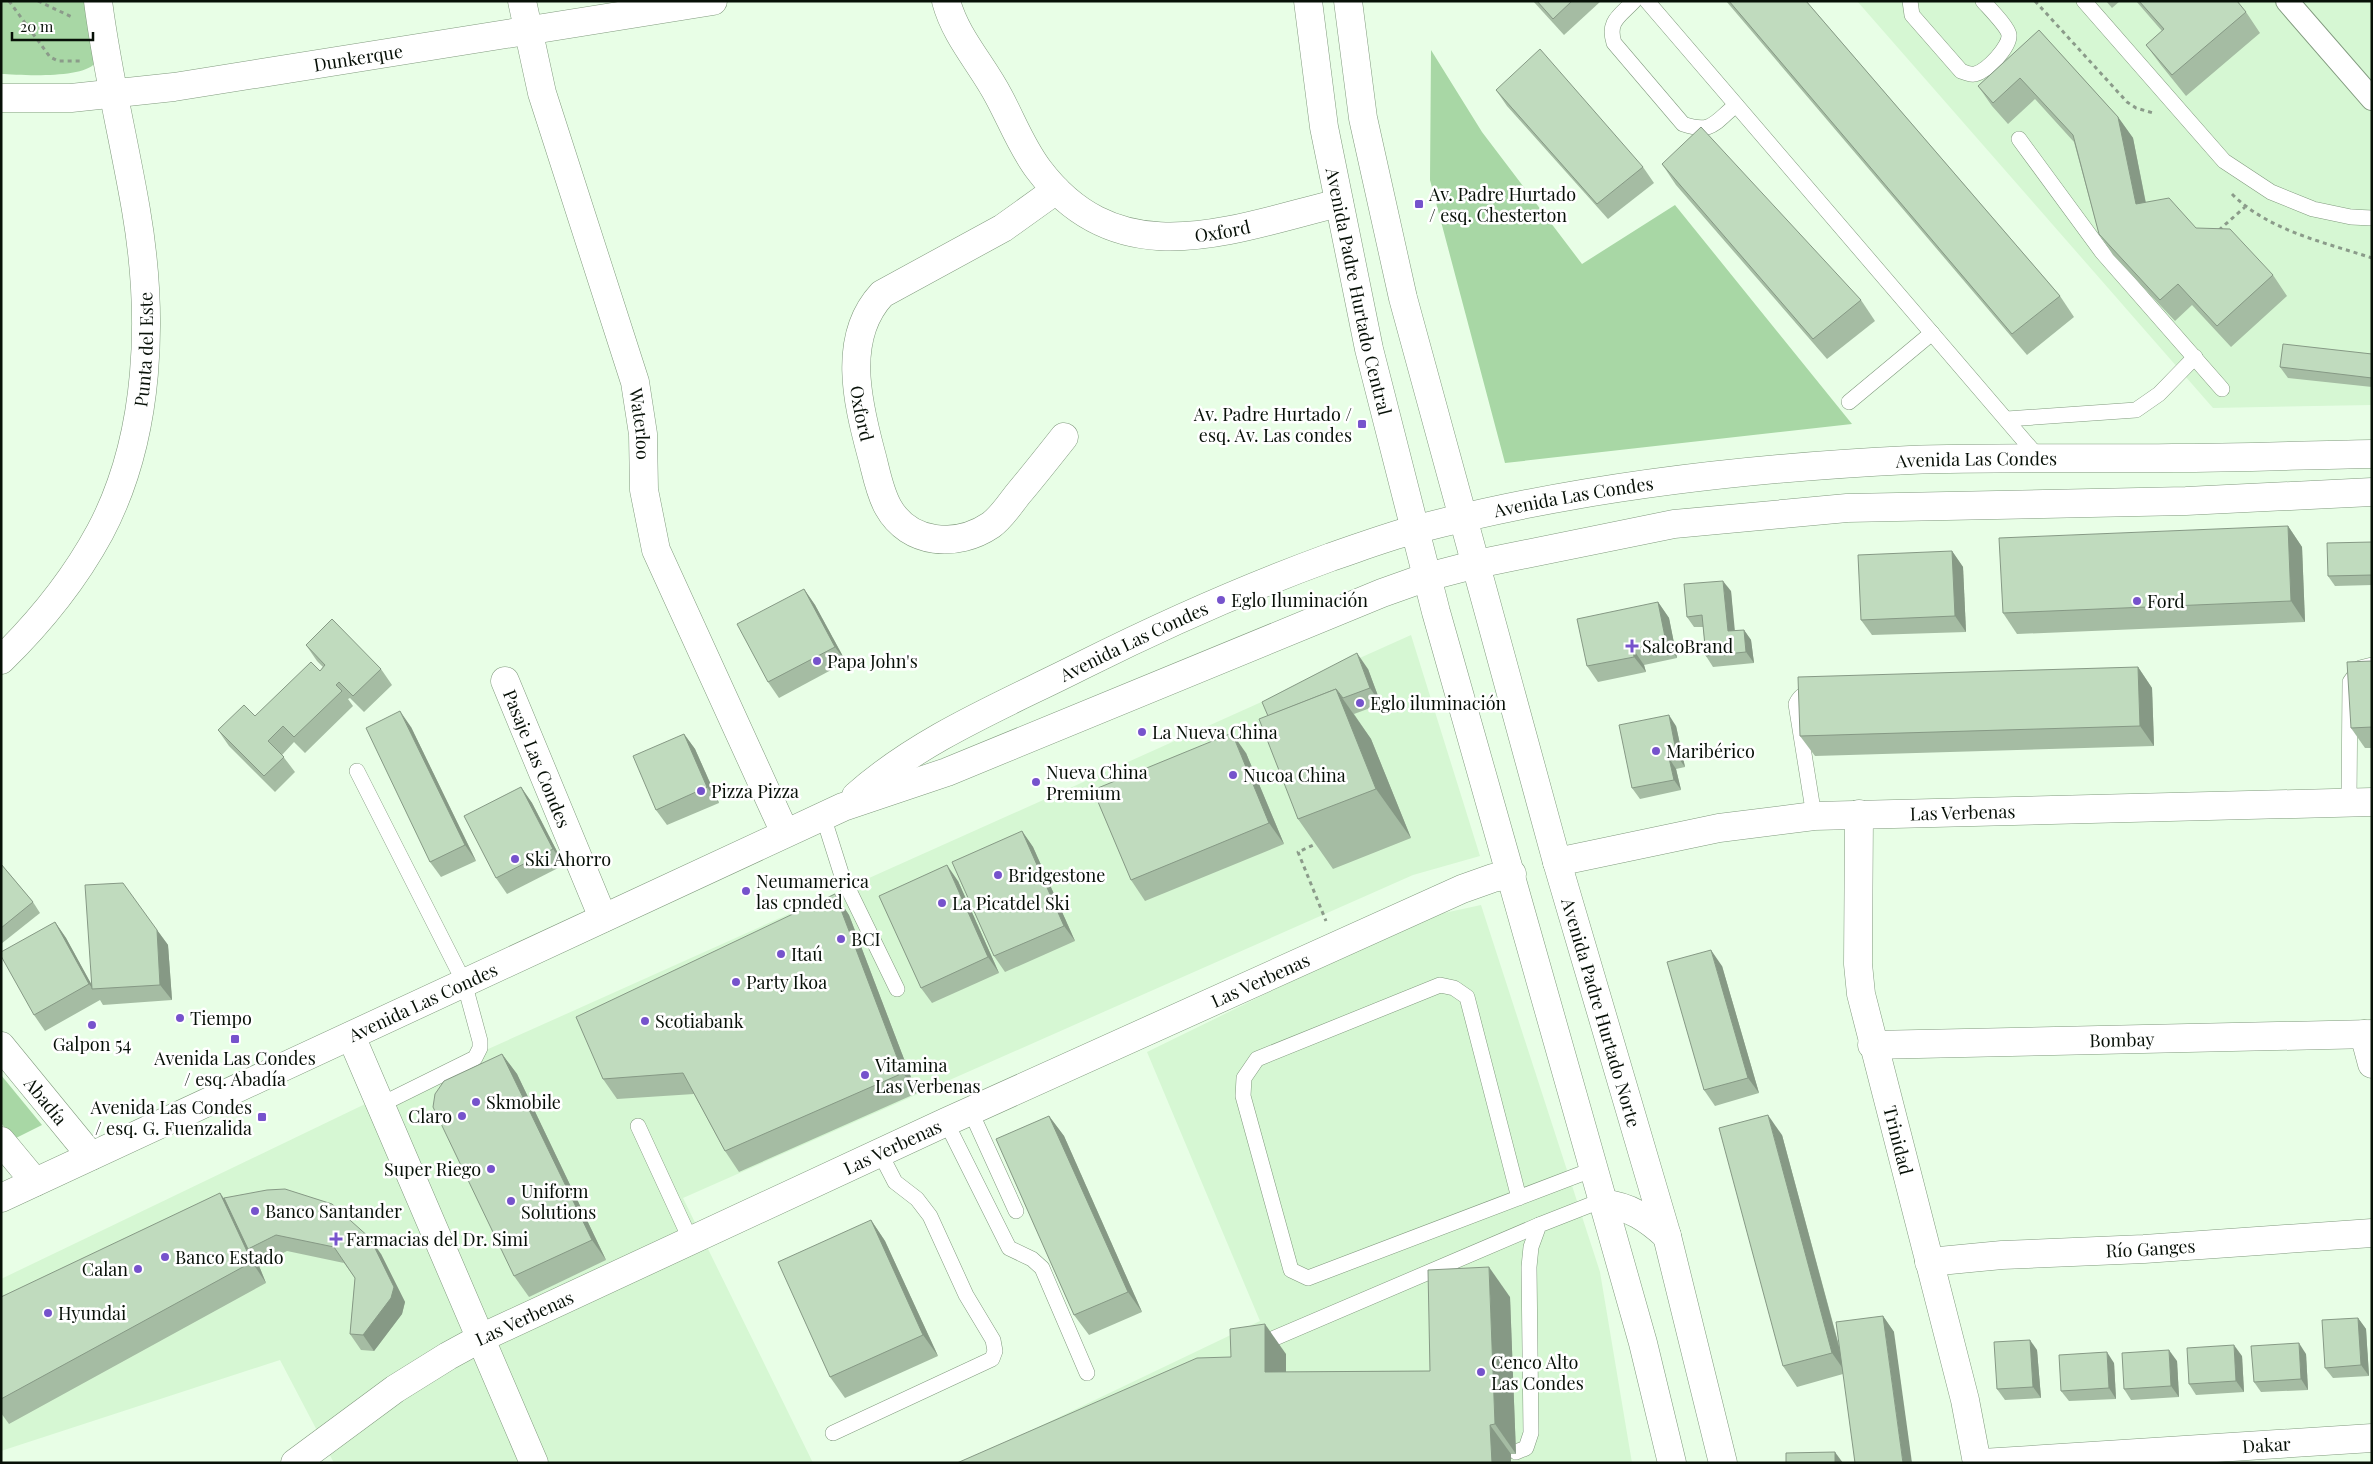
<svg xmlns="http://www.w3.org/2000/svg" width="2373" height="1464" font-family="'Playfair Display',serif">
	<rect width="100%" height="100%" fill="#e8fee6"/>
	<g fill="#d6f7d3">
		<path d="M1857 1H2372V405L2213 408Z"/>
		<path d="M1411 635 1480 856 1413 875 683 1198 813 1463H334L280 1360 1 1451V1279L361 1106Z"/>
		<path d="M1481 905 1600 1272 1632 1463H963L1260 1321 1147 1052 1421 918Z"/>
	</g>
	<g fill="#a8d7a5">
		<path d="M1 1H92L95 63C83 79 21 75 1 74Z"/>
		<path d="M1431 50 1482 132 1582 264 1675 205 1852 424 1505 463 1430 180Z"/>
		<path d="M1 1075 42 1125 14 1139 1 1123Z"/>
	</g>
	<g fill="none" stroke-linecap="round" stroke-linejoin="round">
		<g stroke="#819a7e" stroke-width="16">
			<g id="service">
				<path d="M1634 1C1620 16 1607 21 1614 43L1683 124C1712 134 1714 123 1736 105"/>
				<path d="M1647 1 2039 458"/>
				<path d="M1910 1 1912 15 1961 71C1966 73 1970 75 1975 74 1987 71 2010 47 2009 35 2008 27 1989 8 1983 1"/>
				<path d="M2084 1 2224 161 2271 192 2313 209 2351 217 2372 218"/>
				<path d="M2019 139 2102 252 2222 389"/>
				<path d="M1849 402 1932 333"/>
				<path d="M2007 419 2136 410 2159 394 2195 357"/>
				<path d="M357 771 464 982 480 1041V1048L475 1058 382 1104"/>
				<path d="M2349 802 2350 682 2360 668 2372 665"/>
				<path d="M823 816 842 876 897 989"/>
				<path d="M1814 816 1796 704C1801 693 1807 693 1818 692"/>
				<path d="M971 1112 1016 1211"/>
				<path d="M946 1122 1009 1248 1032 1259 1042 1268 1087 1373"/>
				<path d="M638 1126 691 1241"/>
				<path d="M1519 1198 1467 997 1454 988 1440 985 1257 1059 1244 1078 1243 1096 1291 1270 1308 1278 1594 1169"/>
				<path d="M1256 1346 1539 1225"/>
				<path d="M833 1433 992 1359 995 1351 993 1340 966 1295 930 1216 917 1199 895 1182 880 1153"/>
				<path d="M1516 1452 1526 1448 1531 1433 1529 1267 1531 1247 1539 1225 1590 1205 1604 1204"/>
			</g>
		</g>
		<g stroke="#819a7e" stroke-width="24">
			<path id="pedestrian" d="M2287 1 2372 99"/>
		</g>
		<g stroke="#819a7e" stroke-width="29">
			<g id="minor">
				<path id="s1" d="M522 1 542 93 635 382 643 434 644 490 656 550 785 833"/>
				<path id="s2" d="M946 1C956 38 982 64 999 97 1012 121 1022 148 1039 170 1120 277 1232 229 1339 203"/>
				<path id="s3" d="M1 98H71L174 87 713 1"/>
				<path id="s4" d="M1056 190 1003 228 882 294C842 337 857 401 871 453 876 471 879 491 888 507 909 545 957 548 991 525 1002 517 1010 504 1018 494 1034 475 1049 456 1064 437"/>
				<path id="s5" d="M1 660C40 622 74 580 100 532 151 436 154 315 136 210 124 140 107 72 98 1"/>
				<path id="s6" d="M505 681 603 918"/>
				<path id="s7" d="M1859 814 1858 964 1861 994 1965 1400 1977 1463"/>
				<path d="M2364 1034 2372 1064"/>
				<path id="s8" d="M1872 1045 2372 1034"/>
				<path id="s9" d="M1 1046 91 1156"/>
				<path d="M1 1141 35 1182"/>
				<path id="s10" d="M1929 1262 2002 1255 2144 1249 2372 1233"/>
				<path id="s11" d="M1982 1463 2372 1438"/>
			</g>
		</g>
		<g stroke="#819a7e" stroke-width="29">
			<g id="tertiary">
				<path id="s12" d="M1557 862 1719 828 1814 816 2372 802"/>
				<path d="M351 1036 534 1463"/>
				<path id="s13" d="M295 1463 395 1389 448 1356 481 1338 946 1122 1462 889 1493 878 1512 874"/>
			</g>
		</g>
		<g stroke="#819a7e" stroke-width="29">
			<g id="primary">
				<path id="s14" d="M1308 1 1324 127 1369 349 1436 612 1643 1343 1672 1463"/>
				<path id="s15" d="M1348 1 1363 118 1403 298 1557 862 1667 1236 1723 1463"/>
				<path id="s16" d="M856 796C921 738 1006 704 1083 665 1163 625 1246 588 1331 557 1358 548 1386 537 1414 530 1575 487 1744 468 1910 460 1998 457 2085 459 2173 458 2239 458 2305 455 2372 454"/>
				<path id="s17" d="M1 1198 843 807 947 772 1382 593 1427 577 1477 564 1674 524 1847 508 2186 501 2372 492"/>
				<path d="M1604 1204C1630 1206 1648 1219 1667 1236"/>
			</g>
		</g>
		<g stroke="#8b9b8a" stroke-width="3" stroke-dasharray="4 4" stroke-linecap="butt">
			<path d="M9 1 50 57 58 61H81"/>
			<path d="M38 1 74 18"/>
			<path d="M2035 1 2127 102 2136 108 2153 113"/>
			<path d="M2232 194C2269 231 2324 242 2372 258"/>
			<path d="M2219 230 2245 207"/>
			<path d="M1320 842 1298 852 1326 921"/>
		</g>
		<use href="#service" stroke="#fff" stroke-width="15"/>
		<use href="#pedestrian" stroke="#fff" stroke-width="22"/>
		<use href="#minor" stroke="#fff" stroke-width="28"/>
		<use href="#tertiary" stroke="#fff" stroke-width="28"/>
		<use href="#primary" stroke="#fff" stroke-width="28"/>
	</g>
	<g fill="#a5bca3">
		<path d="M1533 1H1601L1564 35Z"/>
		<path d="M1726 1H1806L2060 296 2074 317 2027 355Z"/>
		<path d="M2106 1H2120L2112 8Z"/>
		<path d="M2136 1H2237L2246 12 2260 33 2186 96 2161 65 2146 45 2162 31Z"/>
		<path d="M2039 30 2118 117 2133 138 2146 203 2196 228 2273 275 2287 296 2231 347 2192 305 2175 321 2113 255 2099 234 2074 142 2035 99 2008 124 1992 106 1978 86Z"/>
		<path d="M1496 90 1643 167 1654 183 1608 219 1507 106Z"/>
		<path d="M1662 164 1861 300 1875 321 1827 359 1676 185Z"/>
		<path d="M2372 354V387L2288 378 2280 367Z"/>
		<path d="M2288 526 2302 547 2305 622 2017 634 2003 613Z"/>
		<path d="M2372 542V585L2335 586 2328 576Z"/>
		<path d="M1952 551 1963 567 1966 632 1872 635 1861 620Z"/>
		<path d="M804 589 815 605 846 662 779 698 768 682Z"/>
		<path d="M1731 591 1734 631 1744 630 1751 640 1754 663 1713 667 1706 656 1703 627H1694L1687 617Z"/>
		<path d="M1658 602 1669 618 1677 658 1644 665 1646 672 1598 682 1587 666Z"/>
		<path d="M306 645 381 669 392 685 364 712 350 698 348 699 353 706 305 753 294 742 282 755 295 772 275 792 229 746 218 730 255 716 320 671 323 667 317 661Z"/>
		<path d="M2372 661V748H2365L2351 728Z"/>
		<path d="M2138 667 2152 688 2154 746 1815 756 1800 736Z"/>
		<path d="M1368 669 1381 704 1354 714 1371 739 1411 838 1333 869 1298 819 1268 716Z"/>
		<path d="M1676 726 1685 767 1676 769 1681 790 1640 799 1632 788Z"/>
		<path d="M411 727 476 861 441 877 430 862Z"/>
		<path d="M684 734 695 749 719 803 667 825 656 810Z"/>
		<path d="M1246 753 1284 844 1145 901 1131 880Z"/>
		<path d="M521 787 532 803 564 865 507 894 496 878Z"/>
		<path d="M1022 831 1033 847 1075 941 1005 972 994 956Z"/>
		<path d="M1 864 33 902 40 913 1 944Z"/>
		<path d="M958 881 999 973 932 1003 921 988Z"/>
		<path d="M835 894 849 915 917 1093 739 1172 725 1151 694 1094 617 1099 603 1079Z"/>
		<path d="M55 922 66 938 91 984 157 930 168 945 172 1000 103 1005 100 1000 45 1031 34 1015Z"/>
		<path d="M1722 966 1759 1093 1715 1106 1704 1090Z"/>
		<path d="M502 1054 517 1074 606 1260 529 1297 514 1276Z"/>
		<path d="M1049 1116 1064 1136 1142 1312 1089 1335 1074 1315Z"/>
		<path d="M1782 1135 1840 1349 1883 1316 1894 1332 1843 1374 1797 1387 1783 1366Z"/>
		<path d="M224 1198 381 1254 405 1302 402 1314 374 1351 361 1350 350 1334 355 1278 344 1263 287 1251 259 1265 257 1261 266 1283 9 1424 1 1413V1297Z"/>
		<path d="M871 1220 885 1241 938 1356 845 1398 830 1377Z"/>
		<path d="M1510 1297 1516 1454H1511V1463H957L1286 1354V1372L1430 1371Z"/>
		<path d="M2358 1318 2366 1329 2369 1376 2333 1378 2325 1368Z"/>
		<path d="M2037 1350 2041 1398 2005 1400 1997 1389Z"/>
		<path d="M2306 1354 2308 1390 2261 1392 2254 1382Z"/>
		<path d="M2242 1356 2244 1392 2196 1395 2189 1384Z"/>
		<path d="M2177 1361 2179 1397 2131 1400 2124 1389Z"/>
		<path d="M2114 1363 2116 1399 2069 1401 2061 1391Z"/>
	</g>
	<g fill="#869985">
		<path d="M2118 117 2133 138 2150 225 2136 204Z"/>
		<path d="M2288 526 2302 547 2305 622 2291 601Z"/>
		<path d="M1952 551 1963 567 1966 632 1955 616Z"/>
		<path d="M1723 581 1731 591 1736 642 1728 631Z"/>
		<path d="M804 589 815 605 846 662 835 647Z"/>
		<path d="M1658 602 1669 618 1677 658 1666 642Z"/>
		<path d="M1744 630 1751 640 1754 663 1746 652Z"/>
		<path d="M1633 649 1644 665 1646 672 1634 657Z"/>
		<path d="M1357 653 1368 669 1381 704 1370 688Z"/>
		<path d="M2138 667 2152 688 2154 746 2140 726Z"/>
		<path d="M1336 689 1371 739 1411 838 1376 789Z"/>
		<path d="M400 711 411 727 476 861 465 845Z"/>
		<path d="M1669 715 1676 726 1685 767 1677 756Z"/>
		<path d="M1232 733 1246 753 1284 844 1269 823Z"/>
		<path d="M684 734 695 749 719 803 707 787Z"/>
		<path d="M1669 758 1676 769 1681 790 1674 780Z"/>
		<path d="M521 787 532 803 564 865 553 849Z"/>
		<path d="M1022 831 1033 847 1075 941 1064 926Z"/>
		<path d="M947 865 958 881 999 973 988 957Z"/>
		<path d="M835 894 849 915 917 1093 903 1073Z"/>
		<path d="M55 922 66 938 94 989H93L89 984Z"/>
		<path d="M157 930 168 945 172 1000 160 985Z"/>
		<path d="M1711 950 1722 966 1759 1093 1748 1078Z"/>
		<path d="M502 1054 517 1074 606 1260 592 1240Z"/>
		<path d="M1768 1115 1782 1135 1846 1373 1832 1353Z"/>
		<path d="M1049 1116 1064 1136 1142 1312 1128 1292Z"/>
		<path d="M220 1193 235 1214 248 1249 257 1261 266 1283 252 1262Z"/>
		<path d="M871 1220 885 1241 938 1356 923 1335Z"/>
		<path d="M370 1238 381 1254 405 1302 402 1314 374 1351 363 1335Z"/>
		<path d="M1489 1267 1510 1297 1516 1454 1495 1424Z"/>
		<path d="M1883 1316 1894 1332 1912 1463H1903Z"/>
		<path d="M2358 1318 2366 1329 2369 1376 2361 1365Z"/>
		<path d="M1265 1324 1286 1354V1401L1265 1372Z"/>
		<path d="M2030 1340 2037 1350 2041 1398 2033 1387Z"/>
		<path d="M2299 1343 2306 1354 2308 1390 2301 1379Z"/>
		<path d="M2234 1345 2242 1356 2244 1392 2236 1381Z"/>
		<path d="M2169 1350 2177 1361 2179 1397 2171 1386Z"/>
		<path d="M2107 1352 2114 1363 2116 1399 2109 1388Z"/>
		<path d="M1490 1425 1511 1454V1463H1492Z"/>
		<path d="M1835 1452 1843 1463H1835Z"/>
	</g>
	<g fill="#c0dbbe" stroke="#869985">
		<path d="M1537 1H1572L1553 19Z"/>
		<path d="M1729 1H1806L2060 296 2012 334Z"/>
		<path d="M2139 1H2237L2246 12 2172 75 2146 45 2164 29Z"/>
		<path d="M2039 30 2118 117 2136 204 2169 198 2196 228 2230 229 2273 275 2217 326 2178 284 2160 300 2099 234 2073 135 2020 78 1993 103 1978 86Z"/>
		<path d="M1540 49 1643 167 1597 204 1496 90Z"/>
		<path d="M1701 127 1861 300 1813 339 1662 164Z"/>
		<path d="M2283 344 2372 354V378L2280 367Z"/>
		<path d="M2288 526 2291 601 2003 613 1999 538Z"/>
		<path d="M2372 542V575L2328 576 2327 543Z"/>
		<path d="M1952 551 1955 616 1861 620 1858 555Z"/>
		<path d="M1723 581 1728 631 1744 630 1746 652 1706 656 1702 615 1687 617 1684 584Z"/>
		<path d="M804 589 835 647 768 682 737 624Z"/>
		<path d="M1658 602 1666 642 1633 649 1634 657 1587 666 1577 619Z"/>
		<path d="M332 619 381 669 353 696 339 682 336 685 342 691 294 737 283 726 268 741 284 757 264 776 218 730 244 705 255 716 311 662 320 671 325 665 306 645Z"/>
		<path d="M1357 653 1370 688 1343 698 1336 689 1268 716 1262 702Z"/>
		<path d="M2372 661V727L2351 728 2347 662Z"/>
		<path d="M2138 667 2140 726 1800 736 1798 677Z"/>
		<path d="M1336 689 1376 789 1298 819 1259 719Z"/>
		<path d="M400 711 465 845 430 862 366 728Z"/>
		<path d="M1669 715 1677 756 1669 758 1674 780 1632 788 1619 725Z"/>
		<path d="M1232 733 1269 823 1131 880 1093 790Z"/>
		<path d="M684 734 707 787 656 810 633 756Z"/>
		<path d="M521 787 553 849 496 878 464 816Z"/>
		<path d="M1022 831 1064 926 994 956 952 862Z"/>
		<path d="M1 864 33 902 1 928Z"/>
		<path d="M947 865 988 957 921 988 879 896Z"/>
		<path d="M123 883 157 930 160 985 92 989 85 885Z"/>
		<path d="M835 894 903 1073 725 1151 683 1073 603 1079 576 1017Z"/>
		<path d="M55 922 89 984 34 1015 1 956V952Z"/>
		<path d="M1711 950 1748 1078 1704 1090 1667 962Z"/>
		<path d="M502 1054 592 1240 514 1276 433 1107 435 1094 444 1081Z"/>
		<path d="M1768 1115 1832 1353 1783 1366 1719 1128Z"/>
		<path d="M1049 1116 1128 1292 1074 1315 996 1139Z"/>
		<path d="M285 1189 332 1204 370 1238 394 1287 391 1298 363 1335 350 1334 355 1278 334 1247 276 1235 248 1249 224 1198 267 1190Z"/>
		<path d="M220 1193 252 1262 1 1399V1297Z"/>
		<path d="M871 1220 923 1335 830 1377 778 1262Z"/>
		<path d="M1489 1267 1495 1424 1490 1425 1492 1463H957L1197 1358 1231 1357 1230 1329 1265 1324V1372L1430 1371 1428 1270Z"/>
		<path d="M1883 1316 1903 1463H1855L1836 1322Z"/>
		<path d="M2358 1318 2361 1365 2325 1368 2322 1320Z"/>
		<path d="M2030 1340 2033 1387 1997 1389 1994 1342Z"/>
		<path d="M2299 1343 2301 1379 2254 1382 2251 1346Z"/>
		<path d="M2234 1345 2236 1381 2189 1384 2187 1348Z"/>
		<path d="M2169 1350 2171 1386 2124 1389 2122 1353Z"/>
		<path d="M2107 1352 2109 1388 2061 1391 2059 1355Z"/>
		<path d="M1835 1452V1463H1786V1453Z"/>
	</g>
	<g fill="#7653cc" stroke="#fff" stroke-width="2">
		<rect x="1414" y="199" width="10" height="10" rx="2.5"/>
		<rect x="1357" y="419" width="10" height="10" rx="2.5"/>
		<circle cx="1221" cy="600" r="5"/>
		<circle cx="2137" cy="601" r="5"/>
		<path d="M1629.5 638.5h5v5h5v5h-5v5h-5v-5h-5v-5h5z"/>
		<circle cx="817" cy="661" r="5"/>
		<circle cx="1360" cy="703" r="5"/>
		<circle cx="1142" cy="732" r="5"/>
		<circle cx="1656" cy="751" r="5"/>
		<circle cx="1233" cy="775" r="5"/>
		<circle cx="1036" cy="782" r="5"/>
		<circle cx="701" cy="791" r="5"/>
		<circle cx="515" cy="859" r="5"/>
		<circle cx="998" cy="875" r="5"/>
		<circle cx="746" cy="891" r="5"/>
		<circle cx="942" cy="903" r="5"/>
		<circle cx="841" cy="939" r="5"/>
		<circle cx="781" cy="954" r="5"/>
		<circle cx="736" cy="982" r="5"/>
		<circle cx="180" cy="1018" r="5"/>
		<circle cx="645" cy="1021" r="5"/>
		<circle cx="92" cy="1025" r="5"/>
		<rect x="230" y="1034" width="10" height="10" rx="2.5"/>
		<circle cx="865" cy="1075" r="5"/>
		<circle cx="476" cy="1102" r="5"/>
		<circle cx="462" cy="1116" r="5"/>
		<rect x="257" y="1112" width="10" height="10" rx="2.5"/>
		<circle cx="491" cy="1169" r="5"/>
		<circle cx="511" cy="1201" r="5"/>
		<circle cx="255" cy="1211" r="5"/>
		<path d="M333.5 1231.5h5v5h5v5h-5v5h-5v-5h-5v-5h5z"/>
		<circle cx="165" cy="1257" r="5"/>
		<circle cx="138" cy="1269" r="5"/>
		<circle cx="48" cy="1313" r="5"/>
		<circle cx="1481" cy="1372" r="5"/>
	</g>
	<g text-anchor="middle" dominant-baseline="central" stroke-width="5" stroke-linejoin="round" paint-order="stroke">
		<g font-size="18" fill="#071007" stroke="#fff">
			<text stroke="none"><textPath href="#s3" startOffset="360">Dunkerque</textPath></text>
			<text stroke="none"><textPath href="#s2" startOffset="399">Oxford</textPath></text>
			<text stroke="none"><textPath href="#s14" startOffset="295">Avenida Padre Hurtado Central</textPath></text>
			<text stroke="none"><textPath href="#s5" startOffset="352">Punta del Este</textPath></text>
			<text stroke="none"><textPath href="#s4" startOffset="329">Oxford</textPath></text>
			<text stroke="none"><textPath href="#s1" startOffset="440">Waterloo</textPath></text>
			<text stroke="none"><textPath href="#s16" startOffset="1189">Avenida Las Condes</textPath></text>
			<text stroke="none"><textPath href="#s16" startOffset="784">Avenida Las Condes</textPath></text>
			<text stroke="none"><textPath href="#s16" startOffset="319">Avenida Las Condes</textPath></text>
			<text stroke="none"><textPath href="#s6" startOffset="84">Pasaje Las Condes</textPath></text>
			<text stroke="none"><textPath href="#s12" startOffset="410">Las Verbenas</textPath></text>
			<text stroke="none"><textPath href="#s13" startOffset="1082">Las Verbenas</textPath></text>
			<text stroke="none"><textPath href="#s17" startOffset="465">Avenida Las Condes</textPath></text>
			<text stroke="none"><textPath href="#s15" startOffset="1044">Avenida Padre Hurtado Norte</textPath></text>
			<text stroke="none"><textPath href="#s8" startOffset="250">Bombay</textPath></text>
			<text stroke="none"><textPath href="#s9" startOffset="71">Abadía</textPath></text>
			<text stroke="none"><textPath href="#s7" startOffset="331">Trinidad</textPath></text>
			<text stroke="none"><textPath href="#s13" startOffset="678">Las Verbenas</textPath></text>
			<text stroke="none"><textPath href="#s10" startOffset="222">Río Ganges</textPath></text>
			<text stroke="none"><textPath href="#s13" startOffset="272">Las Verbenas</textPath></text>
			<text stroke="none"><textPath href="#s11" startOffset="285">Dakar</textPath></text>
		</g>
		<g font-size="18" fill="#071007" stroke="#fff" text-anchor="start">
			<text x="1429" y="194">Av. Padre Hurtado<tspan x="1429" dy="21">/ esq. Chesterton</tspan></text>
			<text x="1352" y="414" text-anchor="end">Av. Padre Hurtado /<tspan x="1352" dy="21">esq. Av. Las condes</tspan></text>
			<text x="1231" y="600">Eglo Iluminación</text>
			<text x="2147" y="601">Ford</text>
			<text x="1642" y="646">SalcoBrand</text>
			<text x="827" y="661">Papa John's</text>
			<text x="1370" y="703">Eglo iluminación</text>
			<text x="1152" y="732">La Nueva China</text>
			<text x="1666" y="751">Maribérico</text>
			<text x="1046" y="772">Nueva China<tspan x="1046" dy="21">Premium</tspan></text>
			<text x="1243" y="775">Nucoa China</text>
			<text x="711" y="791">Pizza Pizza</text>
			<text x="525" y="859">Ski Ahorro</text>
			<text x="1008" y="875">Bridgestone</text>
			<text x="756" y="881">Neumamerica<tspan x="756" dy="21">las cpnded</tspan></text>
			<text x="952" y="903">La Picatdel Ski</text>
			<text x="851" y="939">BCI</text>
			<text x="791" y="954">Itaú</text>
			<text x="746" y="982">Party Ikoa</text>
			<text x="190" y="1018">Tiempo</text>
			<text x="655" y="1021">Scotiabank</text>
			<text x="92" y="1044" text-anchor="middle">Galpon 54</text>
			<text x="235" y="1058" text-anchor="middle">Avenida Las Condes<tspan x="235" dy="21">/ esq. Abadía</tspan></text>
			<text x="875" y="1065">Vitamina<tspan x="875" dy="21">Las Verbenas</tspan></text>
			<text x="486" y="1102">Skmobile</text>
			<text x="252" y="1107" text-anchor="end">Avenida Las Condes<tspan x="252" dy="21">/ esq. G. Fuenzalida</tspan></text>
			<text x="452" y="1116" text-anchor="end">Claro</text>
			<text x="481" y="1169" text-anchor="end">Super Riego</text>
			<text x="521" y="1191">Uniform<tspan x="521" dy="21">Solutions</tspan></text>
			<text x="265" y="1211">Banco Santander</text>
			<text x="346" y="1239">Farmacias del Dr. Simi</text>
			<text x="175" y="1257">Banco Estado</text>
			<text x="128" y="1269" text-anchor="end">Calan</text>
			<text x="58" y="1313">Hyundai</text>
			<text x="1491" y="1362">Cenco Alto<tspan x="1491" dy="21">Las Condes</tspan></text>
		</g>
	</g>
	<rect width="2373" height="1464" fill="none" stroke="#071007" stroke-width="5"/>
	<path d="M12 32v8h81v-8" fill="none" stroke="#071007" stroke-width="2.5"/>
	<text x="20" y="32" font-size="15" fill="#071007" stroke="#ffffff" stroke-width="4" paint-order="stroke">20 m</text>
</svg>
